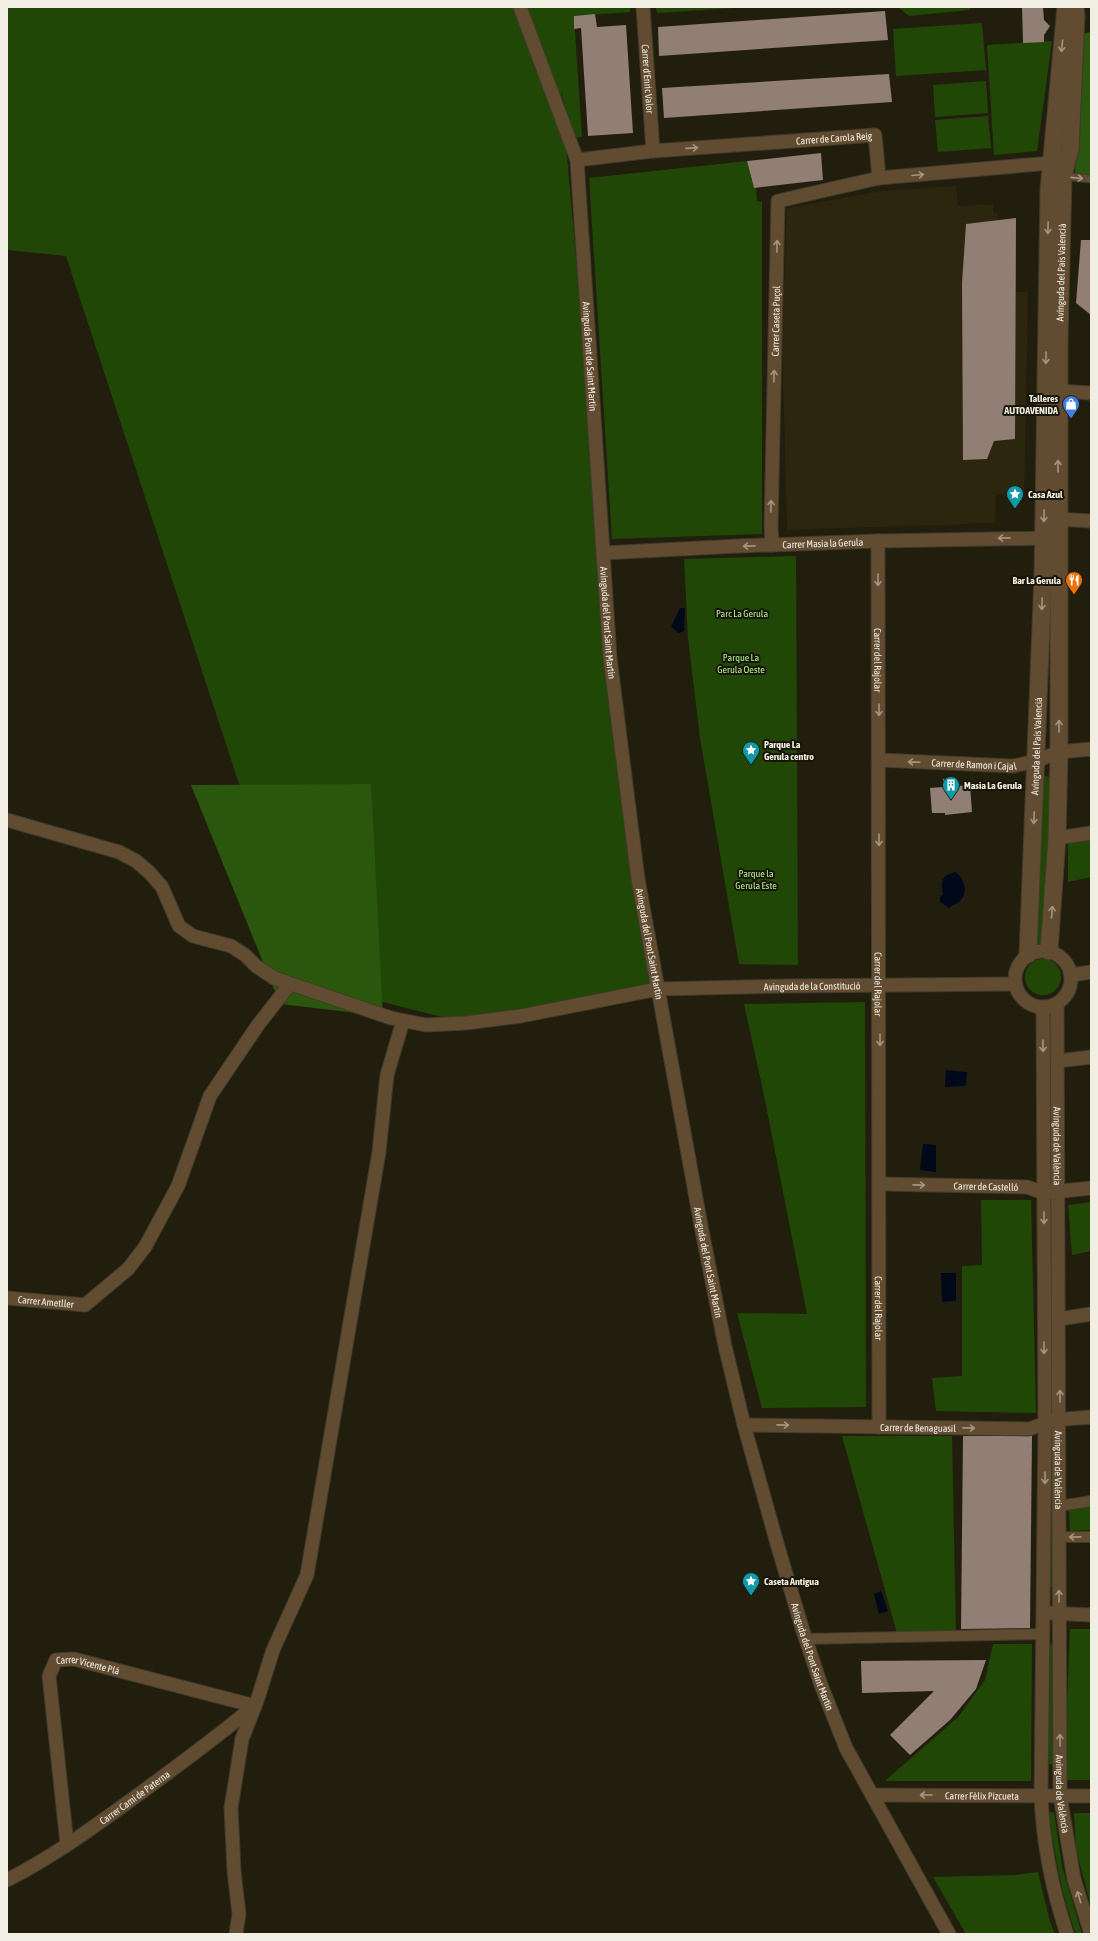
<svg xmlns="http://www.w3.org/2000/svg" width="1098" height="1941" font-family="'Asap Condensed',sans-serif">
	<rect width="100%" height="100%" fill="#221e0e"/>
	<path fill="#2c260f" d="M956 186 958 206 993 204V213L998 214 999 220 1016 218V292H1028L1024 495 996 494 995 523 787 530 782 336 787 208 882 191Z"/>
	<g fill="#214707">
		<path d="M7 7H630V12L574 16 582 137 573 138 561 91 603 553 658 989 466 1023 304 982 66 256 7 250Z"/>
		<path d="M656 7H751L657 13Z"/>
		<path d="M898 7H970V10L909 16Z"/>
		<path d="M982 23 986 70 896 76 893 29Z"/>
		<path d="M1052 41 1037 151 994 155 987 45Z"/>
		<path d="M986 81 988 113 935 117 933 85Z"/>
		<path d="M988 116 991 148 938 152 935 120Z"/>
		<path d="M747 161 753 185 756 188 757 201 762 202V534L612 539 589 178Z"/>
		<path d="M796 556 798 965 739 964 700 738 688 638 684 559Z"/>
		<path d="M1044 776 1052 777 1047 945 1036 944Z"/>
		<path d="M1091 837V877L1068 882V840Z"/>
		<circle cx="1043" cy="977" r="18"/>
		<path d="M865 1002 866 1407 762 1408 737 1313 807 1314 764 1095 744 1004Z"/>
		<path d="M1047 1028H1053V1164L1048 1165Z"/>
		<path d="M981 1200H1031L1036 1413 936 1411 932 1378 962 1376V1266L982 1265Z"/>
		<path d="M1091 1202V1251L1072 1255 1068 1205Z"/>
		<path d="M1047 1206H1052L1053 1321 1049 1308Z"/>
		<path d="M842 1436H952L956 1636 898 1637Z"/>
		<rect x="1048" y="1439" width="8" height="148"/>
		<path d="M1091 1506V1530L1070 1531 1069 1509Z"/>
		<path d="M1070 1629H1091V1780H1064Z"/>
		<path d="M1046 1643 1055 1645 1053 1764H1047Z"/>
		<path d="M993 1644H1032L1031 1781H885L958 1717 985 1680Z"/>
		<path d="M1048 1812H1054L1062 1866 1082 1934H1076C1061 1895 1055 1853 1048 1812Z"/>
		<path d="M1074 1813H1091V1907L1076 1849Z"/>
		<path d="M1038 1872 1050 1922 1055 1934H966L933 1877 1015 1875Z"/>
	</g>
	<g fill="#2b560d">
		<path d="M1091 32V175L1075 173 1078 84 1082 34Z"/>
		<path d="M371 784 383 1016 280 1004 191 785Z"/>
	</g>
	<g fill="#00091a">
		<path d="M680 608H685L684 631 679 633 671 627Z"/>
		<path d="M956 872C964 879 969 892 960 901 957 904 952 905 949 908L940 902V897L943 894C941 882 941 875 956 872Z"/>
		<path d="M946 1070 967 1072 966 1086 945 1087Z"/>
		<path d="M923 1144 936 1145V1172L920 1170Z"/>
		<path d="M941 1273H956V1301L942 1302Z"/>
		<path d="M881 1591 888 1611 879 1614 874 1594Z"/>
	</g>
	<g fill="#917e74">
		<path d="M1022 7H1043L1044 20 1050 26 1044 35V42L1023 43Z"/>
		<path d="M885 11 888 40 659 56 658 27Z"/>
		<path d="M595 14 597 27 626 25 633 133 588 136 581 28 574 29V16Z"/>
		<path d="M889 74 892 102 664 118 662 88Z"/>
		<path d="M821 153 823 180 754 188 747 161Z"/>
		<path d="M1016 218 1015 439 994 441 987 459 963 460 962 283 966 224Z"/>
		<path d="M1081 240H1091V315L1076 303Z"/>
		<path d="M957 778V786L970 785 972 812 945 815V813H932L930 788 943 787V779Z"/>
		<path d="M963 1436H1032L1030 1628 961 1629Z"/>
		<path d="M986 1660 976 1689 950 1720 910 1755 890 1735 934 1691 862 1693 861 1661Z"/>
	</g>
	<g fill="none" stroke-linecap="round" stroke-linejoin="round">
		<g stroke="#3f3b2c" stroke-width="9">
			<path id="service" d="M1064 176 1091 179"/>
		</g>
		<g stroke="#3f3b2c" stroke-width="12">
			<g id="pedestrian">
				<path d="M1059 1506 1091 1501"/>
				<path d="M1059 1537H1091"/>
				<path d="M805 1639 1043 1634"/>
			</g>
		</g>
		<g stroke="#3f3b2c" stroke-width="15">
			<g id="minor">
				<path id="s1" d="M520 7 577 160 610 658 638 879 702 1231 725 1346 744 1425 778 1547 803 1631 821 1685 846 1748 949 1934"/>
				<path id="s2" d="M643 7 653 151"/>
				<path id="s3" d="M577 160 653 151 875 135 879 178"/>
				<path d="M1059 391 1091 393"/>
				<path d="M1058 519 1091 521"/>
				<path id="s4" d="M878 541 879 1427"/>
				<path id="s5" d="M772 545 771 527 778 201 879 178 1051 163"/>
				<path id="s6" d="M603 553 738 546 878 541 1053 538"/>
				<path id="s7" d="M879 760 1013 766 1036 761 1059 752 1091 749"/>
				<path id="s8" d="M7 820 119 852 136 861 150 873 162 887 179 926 193 936 231 946 245 955 256 966 274 978 391 1018 426 1025 466 1023 521 1016 658 989 788 986 1015 984"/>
				<path d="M1057 838 1091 833"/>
				<circle cx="1043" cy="979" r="28"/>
				<path d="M1071 975 1091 972"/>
				<path id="s9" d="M1057 1003 1060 1796 1074 1879 1091 1934"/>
				<path d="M1043 1007 1045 1423 1041 1796C1043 1844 1052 1889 1067 1934"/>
				<path d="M1058 1061 1091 1057"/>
				<path id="s10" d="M880 1184 1027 1187 1044 1193 1091 1188"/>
				<path id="s11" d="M7 1298 85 1305 128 1269 145 1247 178 1186 210 1096 258 1025 290 984"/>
				<path d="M1059 1319 1091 1314"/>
				<path id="s12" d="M744 1425 1029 1429 1054 1420 1091 1417"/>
				<path d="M1050 1613 1091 1615"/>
				<path id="s13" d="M873 1795 1091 1796"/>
				<path id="s14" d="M67 1844 49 1676 56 1660 74 1659 255 1706"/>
				<path id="s15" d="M7 1880C55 1856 99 1823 142 1792 180 1764 217 1737 253 1707"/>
				<path d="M236 1934 239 1914 234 1871 231 1808 242 1739 257 1701 273 1650 307 1575 379 1152 387 1075 403 1021"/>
			</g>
		</g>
		<g stroke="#3f3b2c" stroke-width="19">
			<g id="tertiary">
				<path id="s16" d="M1049 951 1057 838 1059 752V342L1063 176 1070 149 1076 16 1075 7"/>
				<path id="s17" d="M1028 954 1043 576 1049 189 1066 7"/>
			</g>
		</g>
		<use href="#service" stroke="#624c31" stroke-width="7"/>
		<use href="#pedestrian" stroke="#624c31" stroke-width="10"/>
		<use href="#minor" stroke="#624c31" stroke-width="13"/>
		<use href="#tertiary" stroke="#624c31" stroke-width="17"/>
	</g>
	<defs><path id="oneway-shaft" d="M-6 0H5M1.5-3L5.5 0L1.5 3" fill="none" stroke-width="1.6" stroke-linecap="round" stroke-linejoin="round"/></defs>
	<g stroke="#a29582">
		<use href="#oneway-shaft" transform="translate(1062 46) rotate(96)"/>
		<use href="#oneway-shaft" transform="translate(692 148) rotate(-4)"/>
		<use href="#oneway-shaft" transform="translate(918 175) rotate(-5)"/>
		<use href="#oneway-shaft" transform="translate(1077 178) rotate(6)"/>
		<use href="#oneway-shaft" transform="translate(1048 228) rotate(91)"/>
		<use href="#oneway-shaft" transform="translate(777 246) rotate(-89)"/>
		<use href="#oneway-shaft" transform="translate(1046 358) rotate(91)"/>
		<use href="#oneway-shaft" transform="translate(774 376) rotate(-89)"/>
		<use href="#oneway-shaft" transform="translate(1058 466) rotate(-90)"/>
		<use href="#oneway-shaft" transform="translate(771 506) rotate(-89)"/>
		<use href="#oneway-shaft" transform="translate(1044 516) rotate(91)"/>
		<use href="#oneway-shaft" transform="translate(1004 538) rotate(179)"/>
		<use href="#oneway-shaft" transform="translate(749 546) rotate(179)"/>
		<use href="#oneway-shaft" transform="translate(878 580) rotate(90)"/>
		<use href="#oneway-shaft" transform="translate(1042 604) rotate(92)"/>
		<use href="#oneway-shaft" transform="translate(879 710) rotate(90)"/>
		<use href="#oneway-shaft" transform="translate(1059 726) rotate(-90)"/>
		<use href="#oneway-shaft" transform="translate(914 762) rotate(-178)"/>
		<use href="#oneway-shaft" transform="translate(1034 818) rotate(92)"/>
		<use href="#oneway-shaft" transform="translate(879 840) rotate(90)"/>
		<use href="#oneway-shaft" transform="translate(1052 912) rotate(-86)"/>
		<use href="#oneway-shaft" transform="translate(880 1040) rotate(90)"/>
		<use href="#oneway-shaft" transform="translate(1043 1046) rotate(90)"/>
		<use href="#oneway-shaft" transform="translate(919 1185) rotate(1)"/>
		<use href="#oneway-shaft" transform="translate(1044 1218) rotate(90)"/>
		<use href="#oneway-shaft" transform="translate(1044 1348) rotate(90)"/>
		<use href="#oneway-shaft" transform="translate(1060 1396) rotate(-90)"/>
		<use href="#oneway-shaft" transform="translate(783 1425) rotate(1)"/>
		<use href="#oneway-shaft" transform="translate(969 1428) rotate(1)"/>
		<use href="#oneway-shaft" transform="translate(1045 1478) rotate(90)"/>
		<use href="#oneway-shaft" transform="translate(1075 1537) rotate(179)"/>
		<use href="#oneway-shaft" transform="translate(1059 1596) rotate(-90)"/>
		<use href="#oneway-shaft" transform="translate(1060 1740) rotate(-91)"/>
		<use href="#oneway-shaft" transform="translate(926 1795) rotate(-180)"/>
		<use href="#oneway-shaft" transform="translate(1079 1897) rotate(-107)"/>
	</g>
	<defs>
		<g id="shop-pin" transform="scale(0.9)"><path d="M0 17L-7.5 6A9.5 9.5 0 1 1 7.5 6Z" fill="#3f7fe0" stroke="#181506"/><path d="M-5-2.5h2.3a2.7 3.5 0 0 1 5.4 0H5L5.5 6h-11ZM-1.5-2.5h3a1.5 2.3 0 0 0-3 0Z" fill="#fff"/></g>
		<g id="sight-pin" transform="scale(0.9)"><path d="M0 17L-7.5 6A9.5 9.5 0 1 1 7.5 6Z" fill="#0f9aa8" stroke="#181506"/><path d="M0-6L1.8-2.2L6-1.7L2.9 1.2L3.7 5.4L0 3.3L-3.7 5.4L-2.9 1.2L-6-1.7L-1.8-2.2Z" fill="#fff"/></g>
		<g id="restaurant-pin" transform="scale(0.9)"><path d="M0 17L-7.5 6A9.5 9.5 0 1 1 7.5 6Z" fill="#e8710a" stroke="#181506"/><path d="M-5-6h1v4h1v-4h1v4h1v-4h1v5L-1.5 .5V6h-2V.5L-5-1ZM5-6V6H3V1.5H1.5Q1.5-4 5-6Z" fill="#fff"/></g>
		<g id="building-pin" transform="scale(0.9)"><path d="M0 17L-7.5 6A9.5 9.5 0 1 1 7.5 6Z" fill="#0f9aa8" stroke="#181506"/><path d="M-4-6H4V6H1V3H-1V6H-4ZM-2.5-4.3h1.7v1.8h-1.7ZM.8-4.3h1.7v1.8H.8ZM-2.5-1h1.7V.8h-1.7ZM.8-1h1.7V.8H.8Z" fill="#fff"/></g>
	</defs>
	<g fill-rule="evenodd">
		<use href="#shop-pin" x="1071" y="404"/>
		<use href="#sight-pin" x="1015" y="494"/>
		<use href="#restaurant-pin" x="1074" y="580"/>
		<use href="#sight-pin" x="751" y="750"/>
		<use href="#building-pin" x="951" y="785"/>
		<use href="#sight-pin" x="751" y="1581"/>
	</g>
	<g text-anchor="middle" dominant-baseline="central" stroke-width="4" stroke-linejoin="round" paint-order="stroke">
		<g font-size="10" fill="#f1eee4" stroke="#181506">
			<text stroke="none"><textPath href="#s2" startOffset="72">Carrer d'Enric Valor</textPath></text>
			<text stroke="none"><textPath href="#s3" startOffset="258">Carrer de Carola Reig</textPath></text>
			<text stroke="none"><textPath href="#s16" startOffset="679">Avinguda del País Valencià</textPath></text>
			<text stroke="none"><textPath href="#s5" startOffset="224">Carrer Caseta Puçol</textPath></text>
			<text stroke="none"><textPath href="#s1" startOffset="360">Avinguda Pont de Saint Martin</textPath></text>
			<text stroke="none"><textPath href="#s6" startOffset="220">Carrer Masia la Gerula</textPath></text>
			<text stroke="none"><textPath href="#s1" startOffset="627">Avinguda del Pont Saint Martin</textPath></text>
			<text stroke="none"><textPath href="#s4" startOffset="119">Carrer del Rajolar</textPath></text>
			<text stroke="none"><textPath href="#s17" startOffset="208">Avinguda del País Valencià</textPath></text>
			<text stroke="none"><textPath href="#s7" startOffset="95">Carrer de Ramon i Cajal</textPath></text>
			<text stroke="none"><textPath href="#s1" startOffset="951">Avinguda del Pont Saint Martin</textPath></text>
			<text stroke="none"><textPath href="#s4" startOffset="443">Carrer del Rajolar</textPath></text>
			<text stroke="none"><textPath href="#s8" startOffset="874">Avinguda de la Constitució</textPath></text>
			<text stroke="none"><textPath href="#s9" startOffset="143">Avinguda de València</textPath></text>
			<text stroke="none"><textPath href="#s10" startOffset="106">Carrer de Castelló</textPath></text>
			<text stroke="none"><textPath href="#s1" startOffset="1275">Avinguda del Pont Saint Martin</textPath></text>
			<text stroke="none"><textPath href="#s11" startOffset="39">Carrer Ametller</textPath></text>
			<text stroke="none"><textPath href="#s4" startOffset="767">Carrer del Rajolar</textPath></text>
			<text stroke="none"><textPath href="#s12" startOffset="174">Carrer de Benaguasil</textPath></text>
			<text stroke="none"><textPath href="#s9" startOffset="467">Avinguda de València</textPath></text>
			<text stroke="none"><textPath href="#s1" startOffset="1683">Avinguda del Pont Saint Martin</textPath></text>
			<text stroke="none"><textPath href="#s14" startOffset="219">Carrer Vicente Plá</textPath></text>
			<text stroke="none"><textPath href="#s9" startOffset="791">Avinguda de València</textPath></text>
			<text stroke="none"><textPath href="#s13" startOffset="109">Carrer Fèlix Pizcueta</textPath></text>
			<text stroke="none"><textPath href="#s15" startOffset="152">Carrer Camí de Paterna</textPath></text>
		</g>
		<g font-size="10" font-weight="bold" fill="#f1eee4" stroke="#181506" text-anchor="start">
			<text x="1058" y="398" text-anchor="end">Talleres<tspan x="1058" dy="12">AUTOAVENIDA</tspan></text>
			<text x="1028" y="494">Casa Azul</text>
			<text x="1061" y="580" text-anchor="end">Bar La Gerula</text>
			<text x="764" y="744">Parque La<tspan x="764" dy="12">Gerula centro</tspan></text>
			<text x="964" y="785">Masia La Gerula</text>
			<text x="764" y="1581">Caseta Antigua</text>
		</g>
		<g font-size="10" fill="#aff090" stroke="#181506">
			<text x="742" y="613">Parc La Gerula</text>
			<text x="741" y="657">Parque La<tspan x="741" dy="12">Gerula Oeste</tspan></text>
			<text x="756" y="873">Parque la<tspan x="756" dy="12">Gerula Este</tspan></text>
		</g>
	</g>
	<rect width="1098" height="1941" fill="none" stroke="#f1eee4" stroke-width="16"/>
</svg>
